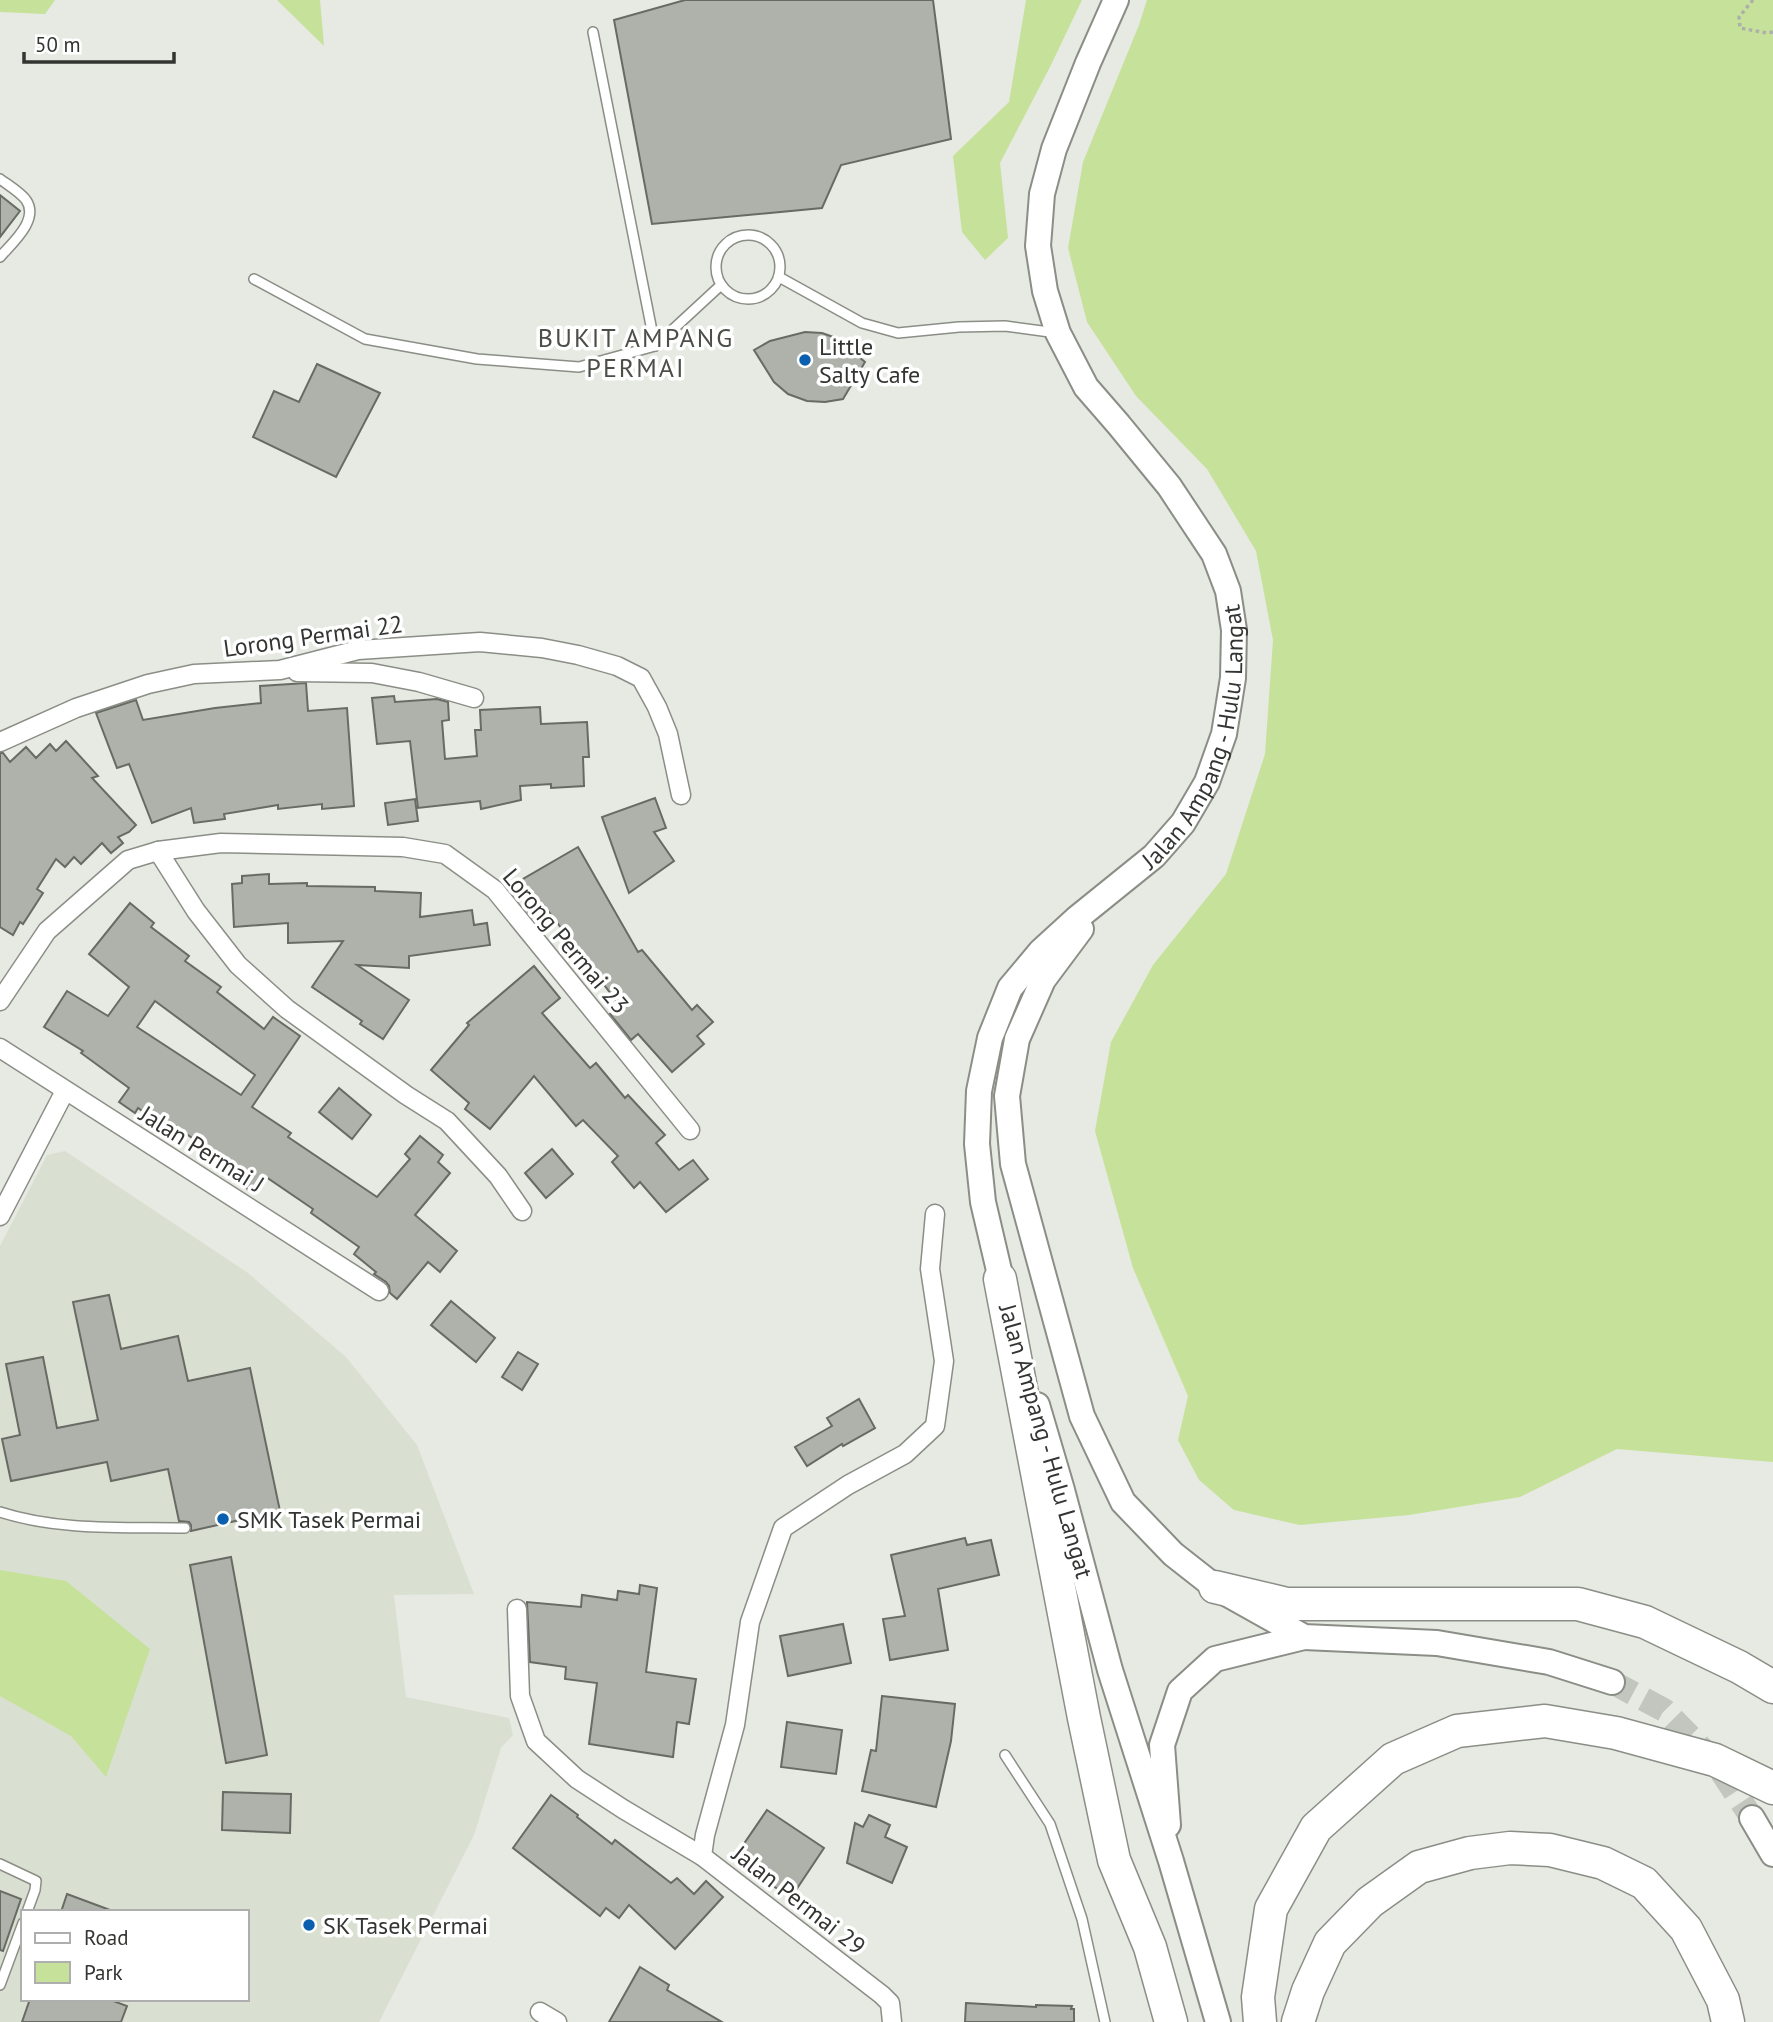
<svg xmlns="http://www.w3.org/2000/svg" width="1773" height="2022" font-family="'PT Sans',sans-serif">
	<rect width="100%" height="100%" fill="#e6eae2"/>
	<path fill="#dae0d1" fill-rule="evenodd" d="M65 1151 248 1273 346 1357 417 1445 474 1594 394 1595 406 1697 509 1718 513 1735 501 1748 474 1835 379 2022H0V1246L47 1155ZM23 1912H247V1999H23Z"/>
	<g fill="#c6e19a">
		<path d="M0 0H55L45 14 0 12Z"/>
		<path d="M277 0H320L324 46Z"/>
		<path d="M1026 0H1082L1051 65 1000 163 1008 238 985 260 962 232 953 156 1009 102Z"/>
		<path d="M1147 0H1773V1462L1617 1449 1520 1497 1409 1515 1300 1525 1234 1510 1199 1480 1178 1440 1188 1396 1133 1268 1095 1131 1111 1042 1153 965 1226 874 1265 754 1273 640 1256 551 1207 469 1136 396 1087 322 1068 248 1083 162 1139 25Z"/>
		<path d="M0 1570 66 1581 150 1649 106 1777 71 1736 0 1696Z"/>
	</g>
	<g fill="#afb2aa" stroke="#686b64" stroke-width="2" fill-rule="evenodd">
		<path d="M685 0H933L951 139 841 165 822 208 652 224 614 20Z"/>
		<path d="M0 195 20 211 0 237Z"/>
		<path d="M805 332 822 333 836 338 865 362 843 399 825 402 807 401 788 394 774 382 754 350 770 341Z"/>
		<path d="M317 364 380 393 336 477 253 437 274 391 299 402Z"/>
		<path d="M306 683 308 711 347 708 354 806 322 809V804L278 809V805L224 814 225 819 194 823 191 808 152 823 129 764 117 768 96 713 136 700 143 720 215 708 261 703 260 686Z"/>
		<path d="M394 696 395 702 437 699 448 702 449 720 442 721 445 759 477 756 475 730H481L480 710 540 707 541 724 587 722 589 757H583L584 786 551 788V784L520 786 521 800 481 809 480 801 418 808 410 741 377 744 372 698Z"/>
		<path d="M66 741 98 776 92 778 136 825 129 832 118 837 123 843 111 853 102 843 81 864 74 857 65 867 56 859 37 889 43 893 23 924 20 922 13 935 0 927V753H3L10 762 26 747 36 758 50 744 56 751Z"/>
		<path d="M655 798 666 828 654 832 674 861 629 893 602 817Z"/>
		<path d="M415 799 418 821 388 825 385 803Z"/>
		<path d="M578 847 638 952 642 950 692 1010 697 1005 713 1022 697 1036 704 1044 672 1072 638 1034 631 1040 610 1014 620 1006 543 904 529 913 517 892 527 887 523 879Z"/>
		<path d="M269 874V884L307 883V886L375 887V891L421 893 420 917 472 910 474 925 487 923 490 945 409 956V968L357 965 409 1000 383 1039 360 1024 362 1021 312 987 343 941 288 943V923L234 927 232 884 242 883V876Z"/>
		<path d="M130 903 154 923 151 927 189 956 185 961 221 987 217 992 264 1029 273 1017 300 1036 252 1107 291 1133 288 1137 377 1197 410 1159 405 1154 420 1136 443 1155 438 1162 450 1173 415 1215 457 1251 440 1272 428 1262 397 1299 390 1293 389 1286 386 1282 374 1274 376 1272 354 1254 359 1247 311 1213 313 1209 263 1175 252 1192 226 1174 232 1166 175 1126 171 1132 138 1108 135 1113 119 1102 129 1088 81 1053 83 1051 44 1027 67 991 108 1016 129 987 89 954ZM155 1001 255 1075 241 1095 137 1027Z"/>
		<path d="M534 966 560 998 542 1013 590 1068 596 1063 625 1098 628 1095 665 1135 656 1143 679 1170 693 1160 708 1179 666 1212 640 1182 634 1188 612 1162 618 1156 583 1120 576 1126 534 1076 490 1129 465 1109 469 1103 431 1070 469 1025 467 1023Z"/>
		<path d="M339 1088 371 1115 352 1139 319 1112Z"/>
		<path d="M552 1149 573 1174 546 1198 525 1173Z"/>
		<path d="M109 1295 121 1349 178 1336 188 1381 250 1368 280 1511 191 1531V1525L189 1522 179 1521 168 1469 111 1481 107 1462 11 1481 2 1439 20 1435 6 1364 43 1357 57 1428 98 1420 73 1302Z"/>
		<path d="M451 1301 495 1338 476 1362 431 1325Z"/>
		<path d="M518 1352 538 1364 522 1390 502 1377Z"/>
		<path d="M859 1399 875 1428 843 1446 842 1444 807 1466 795 1447 832 1426 827 1418Z"/>
		<path d="M965 1538 967 1545 991 1540 999 1575 938 1589 948 1650 890 1660 883 1619 905 1616 891 1555Z"/>
		<path d="M231 1557 267 1755 226 1763 190 1565Z"/>
		<path d="M640 1585 657 1588 646 1672 696 1679 689 1724 677 1722 673 1757 589 1744 597 1683 565 1679 566 1667 530 1662 527 1602 581 1607 582 1595 617 1600 618 1591 639 1594Z"/>
		<path d="M843 1624 851 1663 788 1676 780 1636Z"/>
		<path d="M882 1696 955 1704 951 1741 936 1807 862 1791 871 1750 876 1751Z"/>
		<path d="M787 1722 842 1730 836 1774 781 1767Z"/>
		<path d="M223 1792 291 1794 290 1833 222 1830Z"/>
		<path d="M551 1795 578 1815 577 1817 612 1844 615 1840 671 1883 677 1878 694 1894 706 1881 723 1897 675 1949 629 1905 619 1918 606 1908 600 1916 513 1848Z"/>
		<path d="M767 1810 824 1848 796 1890 792 1887 787 1895 767 1882 773 1874 739 1851Z"/>
		<path d="M869 1815 890 1825 885 1837 907 1847 892 1883 847 1863 855 1823 863 1827Z"/>
		<path d="M0 1891 21 1899 3 1951 0 1950Z"/>
		<path d="M67 1894 110 1910V1912H61Z"/>
		<path d="M640 1967 669 1985 667 1990 722 2022H609Z"/>
		<path d="M30 1999H108L127 2006 121 2022H22Z"/>
		<path d="M966 2003 1036 2007V2005L1072 2006 1071 2009H1074V2022H965Z"/>
	</g>
	<g fill="none" stroke-linecap="round" stroke-linejoin="round">
		<path stroke="#c2c6bf" stroke-width="24" stroke-dasharray="24 12" stroke-linecap="butt" d="M1612 1682 1664 1710 1715 1762 1752 1818"/>
		<g stroke="#8b8e86" stroke-width="12">
			<g id="lane">
				<path d="M593 32 655 346"/>
				<path d="M0 179C8 185 20 192 26 200 40 220 11 244 0 257"/>
				<circle cx="748" cy="267" r="32"/>
				<path d="M779 277 862 323 898 333 959 327 1005 326 1057 333"/>
				<path d="M254 279 365 339 477 359 579 367 655 346 721 285"/>
				<path d="M0 1512C59 1531 124 1527 185 1528"/>
				<path d="M1005 1755 1050 1824 1082 1919 1105 2022"/>
				<path d="M0 1864 36 1881 35 1890 27 1912"/>
				<path d="M0 1985 23 1923"/>
			</g>
		</g>
		<g stroke="#8b8e86" stroke-width="21">
			<g id="street">
				<path d="M297 672 372 673 419 682 474 698"/>
				<path d="M0 742 76 708 148 684 194 674 280 670 358 650 480 642 542 648 578 655 617 666 641 678 657 707 668 734 681 795"/>
				<path d="M158 851 196 911 238 965 287 1009 406 1095 447 1121 498 1176 522 1211"/>
				<path d="M0 1001 47 931 128 860 158 851 221 843 403 847 445 854 495 890 690 1130"/>
				<path d="M0 1048 379 1291"/>
				<path d="M0 1216 65 1091"/>
				<path d="M517 1609 520 1696 536 1741 577 1779 623 1809 702 1856"/>
				<path d="M540 2012 557 2022"/>
				<path d="M892 2022 890 2003 882 1995 702 1856 705 1835 735 1725 750 1622 783 1528 848 1485 905 1454 935 1426 944 1361 930 1269 935 1214"/>
			</g>
		</g>
		<g stroke="#8b8e86" stroke-width="28">
			<g id="secondary">
				<path d="M1081 929 1043 980 1017 1039 1007 1096 1013 1164 1082 1416 1123 1502 1173 1554 1215 1587 1304 1637 1437 1643 1549 1662 1612 1682"/>
				<path id="s1" d="M1005 1296 983 1202 977 1144 979 1091 990 1038 1010 988 1041 951 1076 919 1154 856 1183 823 1207 782 1224 734 1233 678 1234 630 1228 591 1214 554 1169 486 1119 425 1086 387 1058 333 1045 291 1038 246 1042 194 1054 149 1088 63 1116 0"/>
				<path d="M1037 1405 1062 1490 1110 1670 1171 1861 1218 2022"/>
				<path d="M1752 1818 1773 1854"/>
				<path d="M1168 1825 1162 1745 1180 1691 1215 1659 1304 1637"/>
			</g>
		</g>
		<g stroke="#8b8e86" stroke-width="35">
			<g id="highway">
				<path d="M1000 1279 1084 1718 1114 1860 1150 1947 1171 2022"/>
				<path d="M1215 1587 1287 1604H1578L1645 1622 1739 1667 1773 1687"/>
				<path d="M1260 2022 1258 1997 1271 1909 1316 1828 1393 1759 1457 1731 1545 1721 1616 1733 1715 1760 1773 1788"/>
				<path d="M1298 2022 1308 1991 1330 1943 1370 1902 1419 1867 1470 1853 1510 1848 1550 1850 1603 1863 1644 1883 1686 1929 1723 2000 1728 2022"/>
			</g>
		</g>
		<path stroke="#adb0aa" stroke-width="3.5" stroke-dasharray="3.5 3.5" stroke-linecap="butt" d="M1753 0 1739 17 1740 28 1767 33 1773 32"/>
		<use href="#lane" stroke="#fff" stroke-width="9"/>
		<use href="#street" stroke="#fff" stroke-width="18"/>
		<use href="#secondary" stroke="#fff" stroke-width="24"/>
		<use href="#highway" stroke="#fff" stroke-width="32"/>
	</g>
	<g fill="#0a60ae" stroke="#fff" stroke-width="2.5">
		<circle cx="805" cy="360" r="7"/>
		<circle cx="223" cy="1519" r="7"/>
		<circle cx="309" cy="1925" r="7"/>
	</g>
	<g text-anchor="middle" dominant-baseline="central" stroke-width="7" stroke-linejoin="round" paint-order="stroke">
		<g font-size="24" fill="#333532" stroke="#fff" text-anchor="start">
			<text x="819" y="346">Little<tspan x="819" dy="28">Salty Cafe</tspan></text>
			<text x="237" y="1519">SMK Tasek Permai</text>
			<text x="323" y="1925">SK Tasek Permai</text>
		</g>
		<g font-size="24" fill="#333532" stroke="#fff">
			<text transform="translate(313 636) rotate(-8)">Lorong Permai 22</text>
			<text stroke="none"><textPath href="#s1" startOffset="642">Jalan Ampang - Hulu Langat</textPath></text>
			<text transform="translate(566 941) rotate(50)">Lorong Permai 23</text>
			<text transform="translate(202 1149) rotate(32)">Jalan Permai J</text>
			<text transform="translate(1046 1441) rotate(74)">Jalan Ampang - Hulu Langat</text>
			<text transform="translate(799 1900) rotate(38)">Jalan Permai 29</text>
		</g>
		<g font-size="26" letter-spacing="2" fill="#4c4e48" stroke="#fff">
			<text x="636" y="337">BUKIT AMPANG<tspan x="636" dy="30">PERMAI</tspan></text>
		</g>
	</g>
	<rect x="21" y="1910" width="228" height="91" fill="#ffffff" stroke="#adaead" stroke-width="2"/>
	<rect x="35" y="1933" width="35" height="10" fill="#ffffff" stroke="#adaead" stroke-width="2"/>
	<text x="84" y="1945" font-size="21" fill="#333532">Road</text>
	<rect x="35" y="1962" width="35" height="21" fill="#c6e19a" stroke="#adaead" stroke-width="2"/>
	<text x="84" y="1980" font-size="21" fill="#333532">Park</text>
	<path d="M24 52v10h150v-10" fill="none" stroke="#333532" stroke-width="3.5"/>
	<text x="35" y="52" font-size="21" fill="#333532" stroke="#ffffff" stroke-width="5" paint-order="stroke">50 m</text>
</svg>
